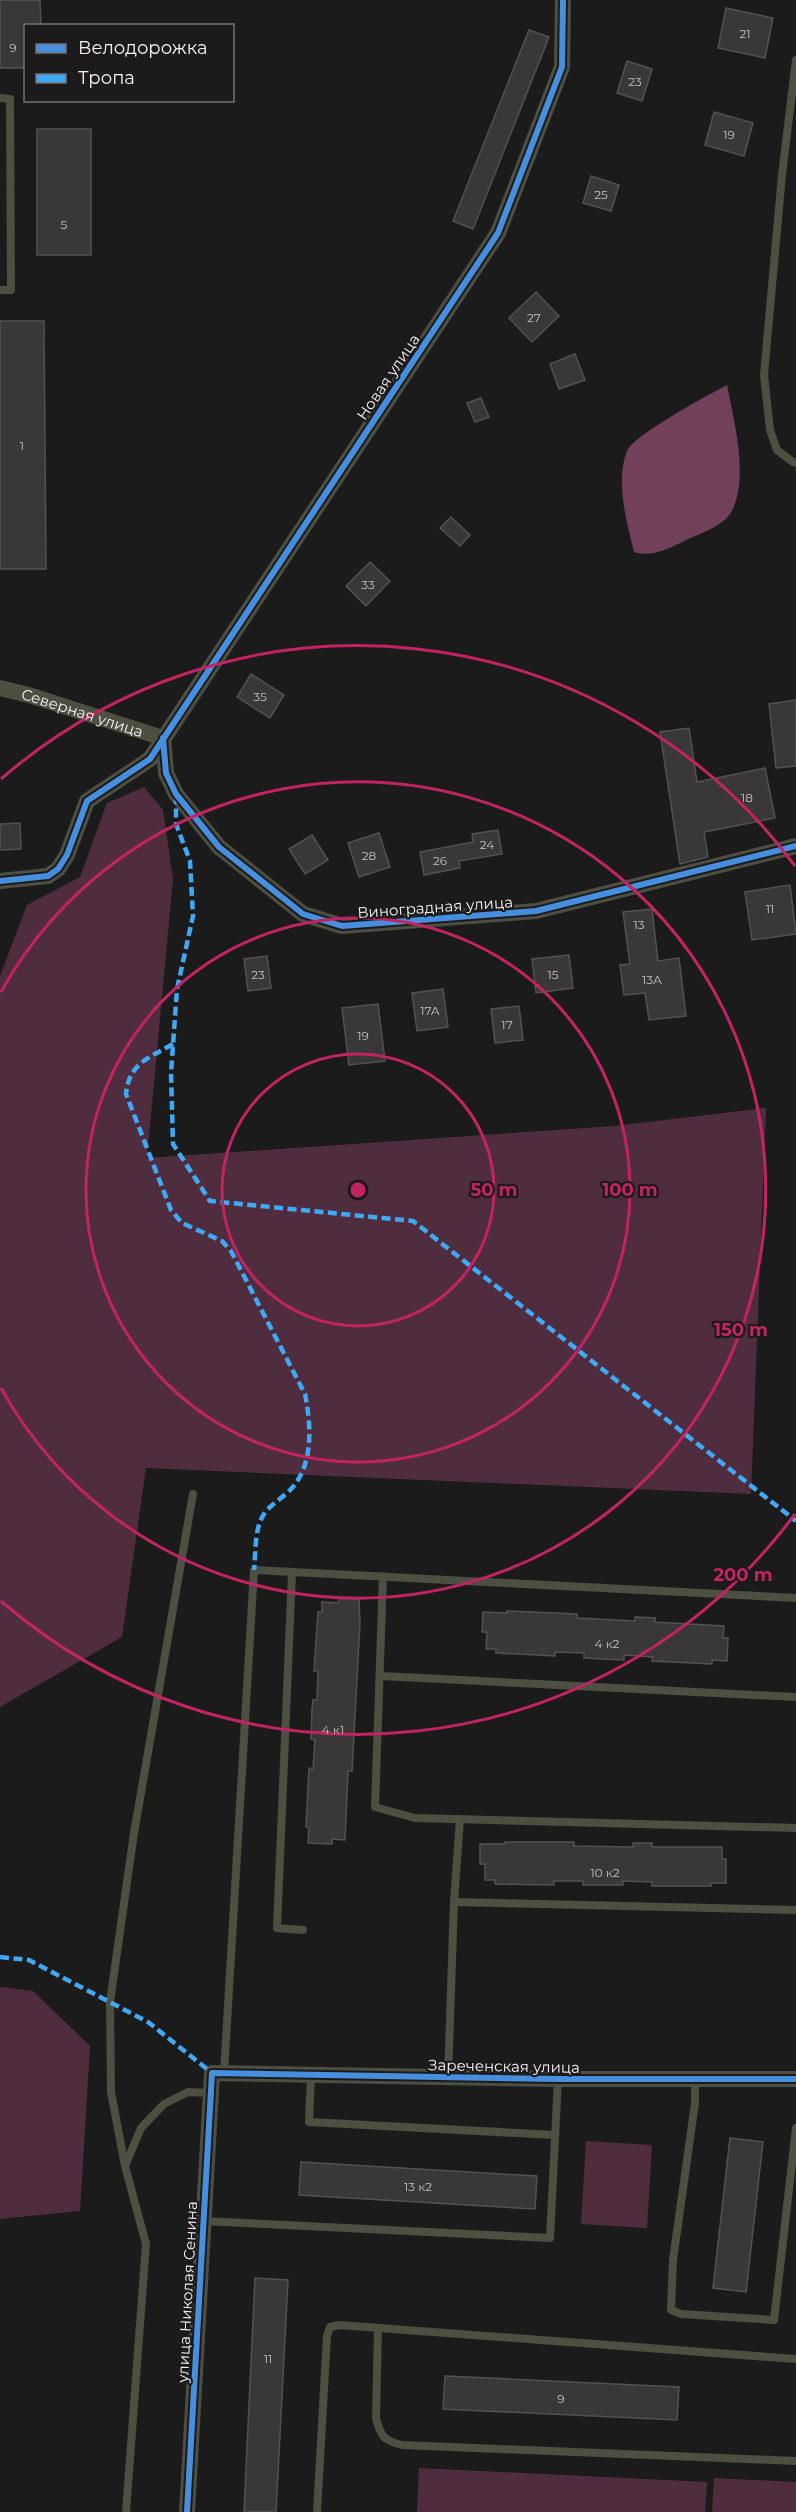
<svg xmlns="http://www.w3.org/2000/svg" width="796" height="2512" font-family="Montserrat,sans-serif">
	<rect width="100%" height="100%" fill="#1c1b1c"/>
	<g fill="#4f2d3f">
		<path d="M144 787 163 810 173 879 147 1158 614 1126 766 1108 751 1494 146 1468 122 1637 0 1707V976L27 905 80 877 107 803Z"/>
		<path d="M0 1987 33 1991 90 2046 80 2211 0 2219Z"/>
		<path d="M586 2141 652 2145 647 2228 581 2224Z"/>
		<path d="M419 2468 707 2482 705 2512H417Z"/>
		<path d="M714 2478 796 2482V2512H712Z"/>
	</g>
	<path fill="#72405b" d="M727 385C734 421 749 476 732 511 724 526 701 533 686 540 670 548 652 558 634 552 627 523 615 481 627 451 634 435 708 395 727 385Z"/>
	<g fill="#393738" stroke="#535152" stroke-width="1.5">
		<path d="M0 0H40L41 26H26V68H0Z"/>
		<path d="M726 8 773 18 765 58 718 48Z"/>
		<path d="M529 30 549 37 473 229 453 221Z"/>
		<path d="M627 61 652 69 642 101 617 93Z"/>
		<path d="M714 112 753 123 744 156 705 145Z"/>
		<rect x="37" y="129" width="54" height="126"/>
		<path d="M591 176 619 185 611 211 583 203Z"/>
		<path d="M536 292 559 316 532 342 509 318Z"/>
		<path d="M0 321H44L46 569H0Z"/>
		<path d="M575 354 585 380 559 389 550 364Z"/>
		<path d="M481 398 489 417 475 422 467 403Z"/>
		<path d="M451 517 470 535 460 546 440 528Z"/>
		<path d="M370 562 390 581 366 606 346 586Z"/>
		<path d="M251 674 284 695 270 718 237 697Z"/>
		<path d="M796 700V766L776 768 769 704Z"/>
		<path d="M689 728 697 782 765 768 775 818 704 832 708 857 680 864 660 732Z"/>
		<path d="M20 823 21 849 0 850V824Z"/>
		<path d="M498 830 502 854 459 861 460 868 424 875 420 852 473 842 472 834Z"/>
		<path d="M379 833 390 867 359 877 348 843Z"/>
		<path d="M312 835 328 860 305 874 289 849Z"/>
		<path d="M790 885 796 934 752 940 745 892Z"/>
		<path d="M652 909 658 961 679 958 686 1016 649 1020 645 993 624 995 620 965 630 964 623 912Z"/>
		<path d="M569 955 573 988 536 993 532 959Z"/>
		<path d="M267 956 271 988 248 991 244 959Z"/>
		<path d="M443 989 448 1027 417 1031 412 993Z"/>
		<path d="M378 1004 385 1061 349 1065 342 1008Z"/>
		<path d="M519 1006 523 1040 495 1043 491 1009Z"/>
		<path d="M339 1598 359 1599 360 1623 352 1771H348L345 1840 332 1839V1844L308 1843 309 1828 306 1827 309 1768 313 1769 315 1740 311 1739 312 1710 313 1700H317L318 1671H314L318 1612H322V1602L338 1603Z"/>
		<path d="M507 1611 577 1614V1618L635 1621V1617L655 1618V1622L724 1626 723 1638H728L727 1661 712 1660V1664L652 1661 653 1657 624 1655V1660L584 1658V1653L555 1652V1656L496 1653V1649H486L487 1632H482L483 1612 507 1613Z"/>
		<path d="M505 1842H574V1846L633 1847V1843H652V1847H722V1859H726V1883H711V1886H652V1882L623 1881V1885H583V1881H554V1885L495 1884V1880H485V1864H480V1844H505Z"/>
		<path d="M730 2138 763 2142 746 2292 713 2288Z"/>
		<path d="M301 2162 537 2176 535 2209 299 2195Z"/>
		<path d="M255 2278 288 2280 276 2512H244Z"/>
		<path d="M445 2376 679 2387 677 2420 443 2409Z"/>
	</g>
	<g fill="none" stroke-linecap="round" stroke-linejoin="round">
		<g stroke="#4d4f41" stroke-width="8">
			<path d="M796 60 782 175 764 375 770 430 777 450 793 462 796 463"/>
			<path d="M0 98 10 99 11 290H0"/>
			<path d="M292 1572 277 1928 303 1930"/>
			<path d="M383 1576 375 1807 415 1818 796 1828"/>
			<path d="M381 1676 796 1697"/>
			<path d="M454 1902 460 1819"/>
			<path d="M224 2073 254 1570 796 1598"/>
			<path d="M311 2076 309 2122 555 2135"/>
			<path d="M448 2077 454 1902 796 1910"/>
			<path d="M695 2079V2103L673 2260 671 2310 681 2314 774 2320 796 2128"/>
			<path d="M125 2166 111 2092 110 2002 134 1833 193 1494"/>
			<path d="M203 2221 550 2238 558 2079"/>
			<path d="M378 2328 376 2418C381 2437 383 2440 402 2445L796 2461"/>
			<path d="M126 2512 146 2244 125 2166 141 2128 164 2104 188 2092 211 2093"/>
			<path d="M317 2512 327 2336 330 2327 339 2325 796 2359"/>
		</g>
		<g stroke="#4d4f41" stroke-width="16">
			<path id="s1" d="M0 688 29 695 163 738"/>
			<path d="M163 738 166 773 176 794 219 847 303 914 342 926 536 911 796 846"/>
			<path d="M0 881 48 876 58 869 67 855 87 801 150 759 498 233 562 67 563 0"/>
			<path d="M187 2512 212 2073 558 2079H796"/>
		</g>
		<g stroke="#3fa9f5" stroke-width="4.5" stroke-dasharray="9 4.5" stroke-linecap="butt">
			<path d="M176 795V824L190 861 193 916 177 989 171 1073 173 1144 210 1201 413 1221 796 1521"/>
			<path d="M173 1044C149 1058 129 1063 126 1094L171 1210 182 1223 222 1241 231 1251 305 1394C311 1424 314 1463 292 1488 284 1497 271 1504 264 1514 254 1529 256 1552 254 1570"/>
			<path d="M0 1957 29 1960 148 2022 212 2073"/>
		</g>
		<g stroke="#1d1a1c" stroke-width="10">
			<g id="cycleway">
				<path d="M163 738 166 773 176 794 219 847 303 914 342 926 536 911 796 846"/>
				<path d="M0 881 48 876 58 869 67 855 87 801 150 759 498 233 562 67 563 0"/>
				<path d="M187 2512 212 2073 558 2079H796"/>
			</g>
		</g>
		<use href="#cycleway" stroke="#468fdf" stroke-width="6"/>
	</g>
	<g fill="none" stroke="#c42363" stroke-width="3">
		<circle cx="358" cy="1190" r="136"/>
		<circle cx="358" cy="1190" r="272"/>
		<path d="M1 992A408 408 0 1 1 1 1388"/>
		<path d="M795 1514A544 544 0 0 1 1 1601M1 779A544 544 0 0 1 795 866"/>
	</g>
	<g text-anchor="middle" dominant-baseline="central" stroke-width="4.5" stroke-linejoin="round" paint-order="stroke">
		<g font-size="12" fill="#c5c3c4">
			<text x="745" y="33">21</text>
			<text x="13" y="47">9</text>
			<text x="635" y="81">23</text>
			<text x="729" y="134">19</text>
			<text x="601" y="194">25</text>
			<text x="64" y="224">5</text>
			<text x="534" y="317">27</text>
			<text x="22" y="445">1</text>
			<text x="368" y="584">33</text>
			<text x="260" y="696">35</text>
			<text x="747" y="797">18</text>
			<text x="487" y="844">24</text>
			<text x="369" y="855">28</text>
			<text x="440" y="860">26</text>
			<text x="770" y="908">11</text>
			<text x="639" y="924">13</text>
			<text x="258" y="974">23</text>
			<text x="553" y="974">15</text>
			<text x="652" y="979">13А</text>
			<text x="430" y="1010">17А</text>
			<text x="507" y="1024">17</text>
			<text x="363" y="1035">19</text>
			<text x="607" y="1643">4 к2</text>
			<text x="333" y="1729">4 к1</text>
			<text x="605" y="1872">10 к2</text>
			<text x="418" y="2186">13 к2</text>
			<text x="268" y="2358">11</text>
			<text x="561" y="2398">9</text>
		</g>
		<g font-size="15" fill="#f4f2f3" stroke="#1d1a1c">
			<text transform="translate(388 377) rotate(-56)">Новая улица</text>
			<text stroke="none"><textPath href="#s1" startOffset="86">Северная улица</textPath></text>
			<text transform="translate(435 907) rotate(-4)">Виноградная улица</text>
			<text transform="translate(504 2066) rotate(1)">Зареченская улица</text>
			<text transform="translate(187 2292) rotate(-87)">улица Николая Сенина</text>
		</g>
	</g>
	<circle cx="358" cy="1190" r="9" fill="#c42363" stroke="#1d1a1c" stroke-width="3"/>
	<g font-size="18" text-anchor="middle" font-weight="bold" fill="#c42363" stroke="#1d1a1c" stroke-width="4.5" stroke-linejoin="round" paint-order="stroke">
		<text x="494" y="1196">50 m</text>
		<text x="630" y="1196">100 m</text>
		<text x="741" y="1336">150 m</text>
		<text x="743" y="1581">200 m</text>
	</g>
	<rect x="24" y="24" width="210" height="78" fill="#1d1a1c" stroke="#737072" stroke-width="1.5"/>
	<rect x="36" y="44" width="30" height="9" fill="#468fdf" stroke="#737072" stroke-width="1.5"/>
	<text x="78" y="54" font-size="18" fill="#f4f2f3">Велодорожка</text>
	<rect x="36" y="74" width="30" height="9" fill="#3fa9f5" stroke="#737072" stroke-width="1.5"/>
	<text x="78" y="84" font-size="18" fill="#f4f2f3">Тропа</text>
</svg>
